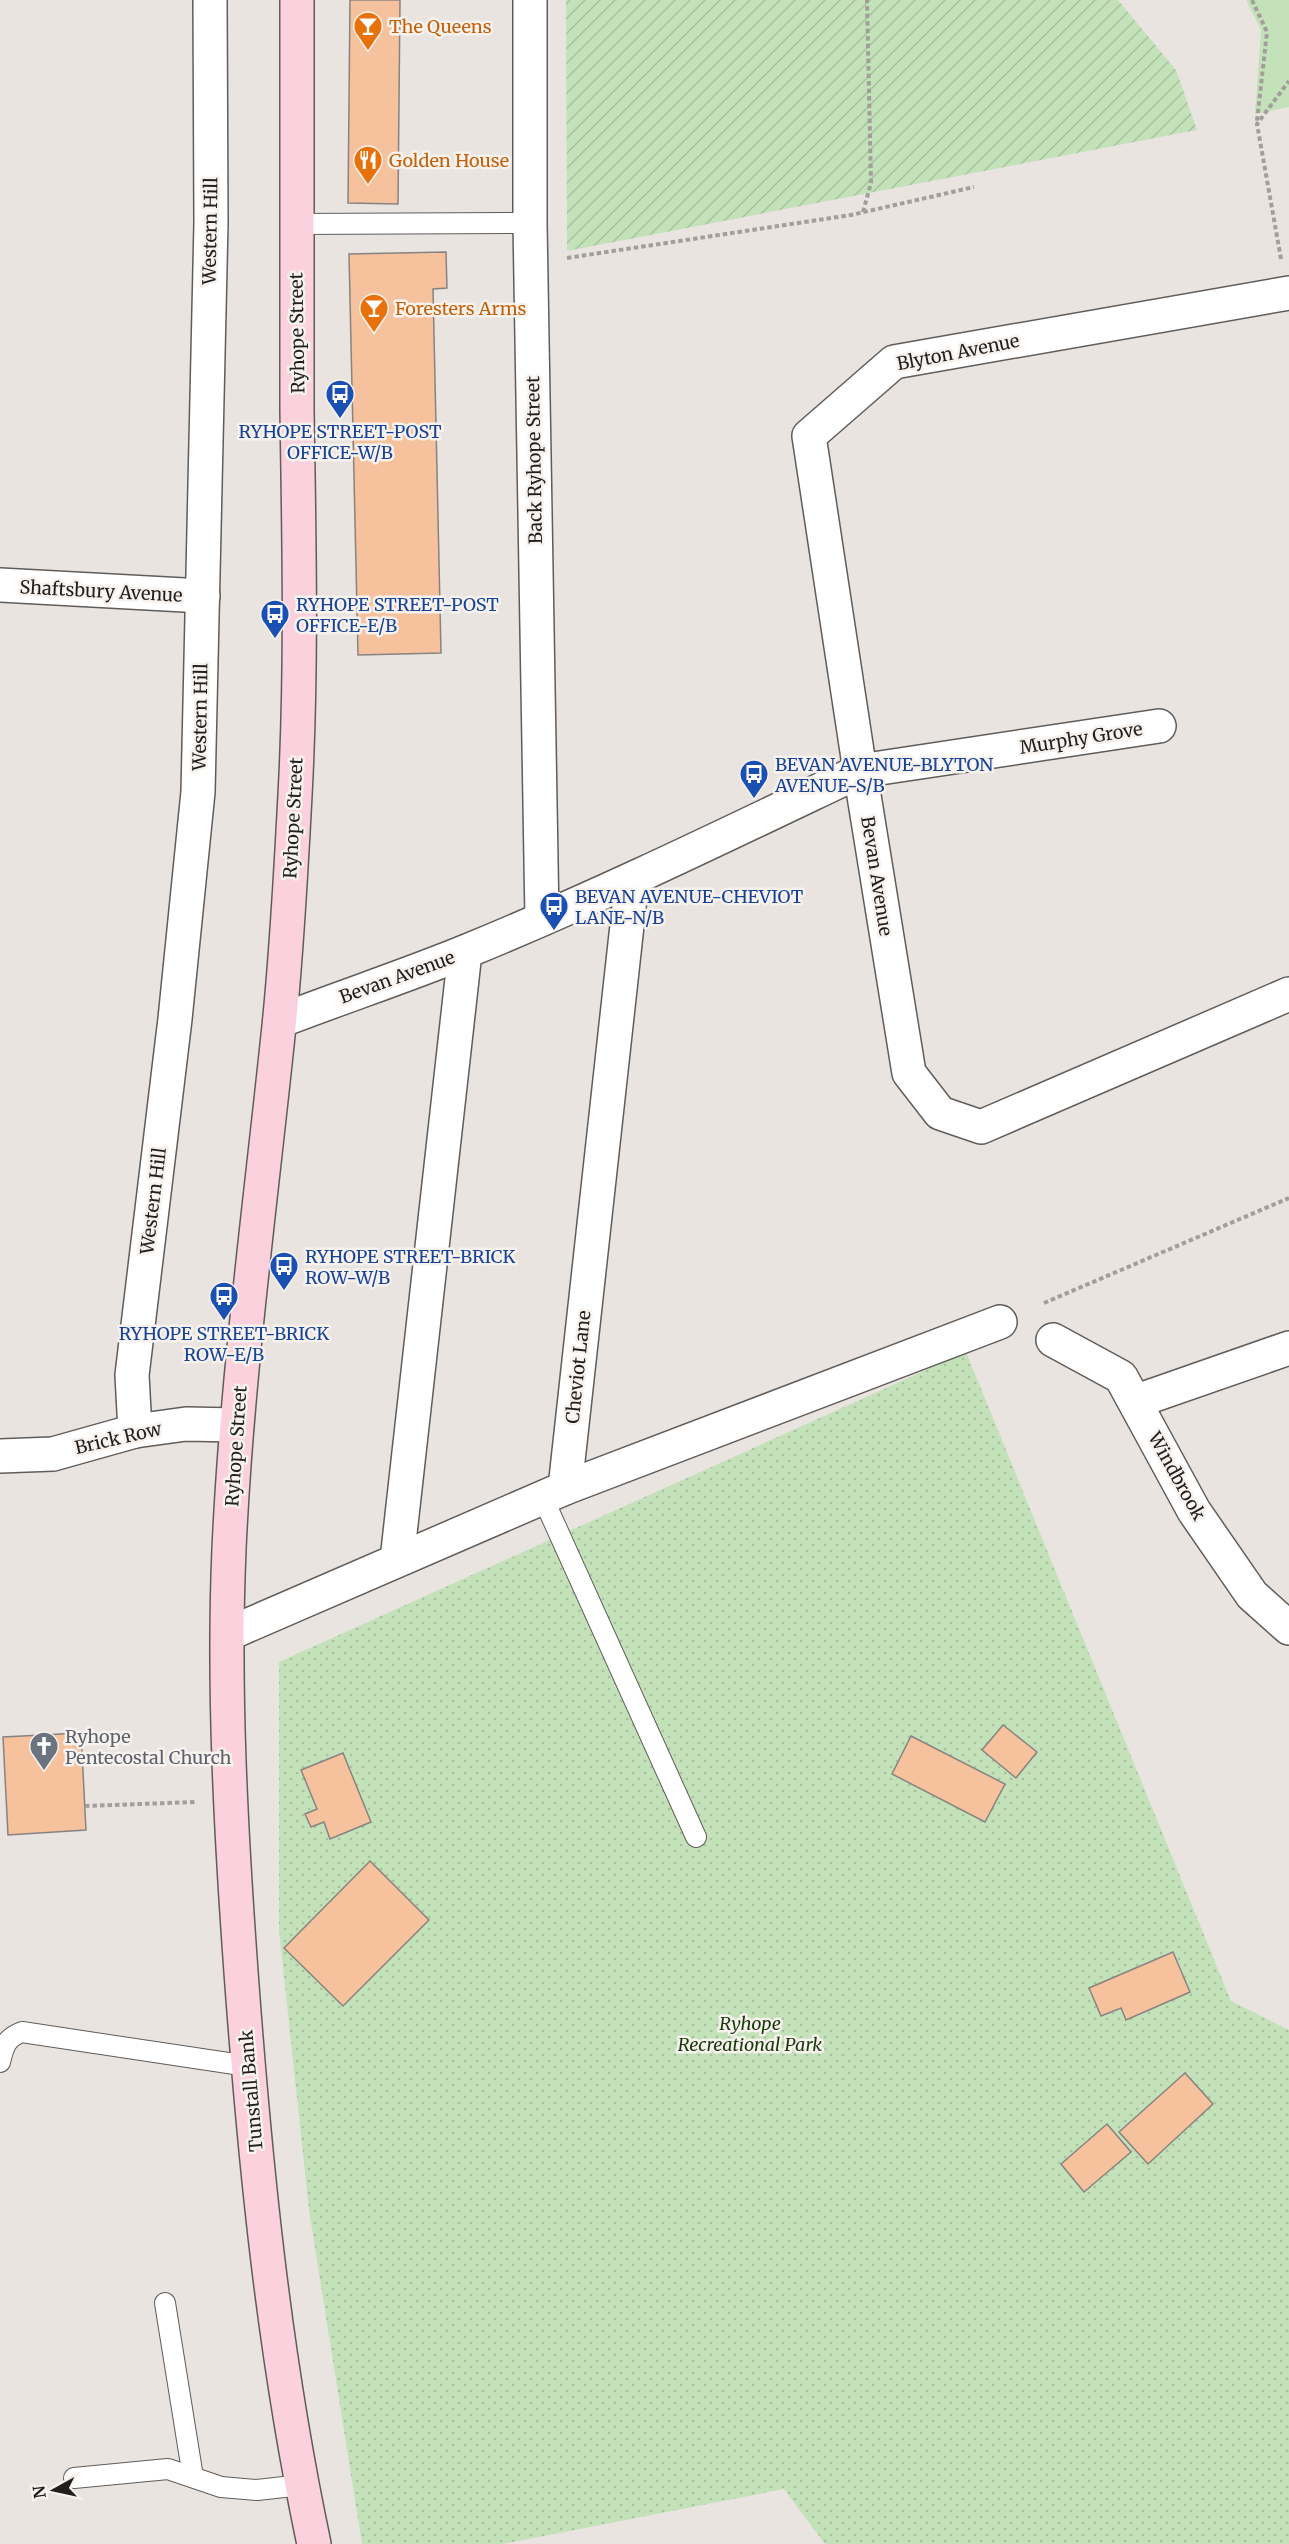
<svg xmlns="http://www.w3.org/2000/svg" width="1289" height="2544" font-family="Merriweather,serif">
	<defs>
		<pattern id="park-dots" width="8" height="8" patternUnits="userSpaceOnUse" patternTransform="scale(1.5)"><rect width="8" height="8" fill="#c4e2ba"/><path d="M2 2h.1M6 6h.1" fill="none" stroke="#a8c19f" stroke-width="1.8" stroke-linecap="round"/></pattern>
		<pattern id="garden-furrows" width="10" height="10" patternUnits="userSpaceOnUse" patternTransform="scale(1.5)"><rect width="10" height="10" fill="#c4e2ba"/><path d="M-1 1l2-2M0 10L10 0M9 11l2-2" fill="none" stroke="#a8c19f"/></pattern>
	</defs>
	<rect width="100%" height="100%" fill="#eae4e1"/>
	<path fill="#c4e2ba" d="M1246 0H1289V107L1255 114 1261 30Z"/>
	<path fill="url(#park-dots)" d="M966 1352 1231 2001 1289 2030V2544H825L784 2489 503 2544H362L309 2210 279 1930V1662Z"/>
	<path fill="url(#garden-furrows)" d="M566 0H1118L1176 70 1197 130 567 251Z"/>
	<g fill="#f5c29d" stroke="#888380" stroke-width="1.5">
		<path d="M350 0H400L398 204 348 203Z"/>
		<path d="M446 252 447 288 433 289 441 653 358 655 349 254Z"/>
		<path d="M1003 1725 1037 1752 1016 1778 982 1750Z"/>
		<path d="M81 1733 86 1830 8 1835 3 1737Z"/>
		<path d="M911 1736 1005 1784 985 1822 892 1774Z"/>
		<path d="M343 1753 371 1822 330 1839 324 1822 311 1827 305 1814 317 1809 301 1770Z"/>
		<path d="M370 1861 429 1920 343 2006 284 1948Z"/>
		<path d="M1173 1952 1190 1992 1126 2020 1121 2008 1101 2016 1089 1988Z"/>
		<path d="M1185 2073 1213 2104 1148 2164 1119 2132Z"/>
		<path d="M1107 2124 1131 2152 1084 2192 1061 2164Z"/>
	</g>
	<g fill="none" stroke-linecap="round" stroke-linejoin="round">
		<g stroke="#605c59" stroke-width="22">
			<g id="service">
				<path d="M295 224 530 223"/>
				<path d="M543 1498 696 1837"/>
				<path d="M0 2062C4 2046 6 2038 22 2032L248 2066"/>
				<path d="M165 2303 193 2477"/>
				<path d="M74 2478 168 2469 221 2487 257 2490 302 2485"/>
			</g>
		</g>
		<g stroke="#605c59" stroke-width="36">
			<g id="minor">
				<path d="M530 0V223L542 919"/>
				<path d="M0 585 203 596"/>
				<path d="M1159 726 860 771 809 436 894 362 1289 293"/>
				<path d="M280 1021C342 997 406 976 467 951 601 896 730 833 860 771L909 1073 940 1113 981 1127 1289 994"/>
				<path d="M1053 1340 1121 1377 1194 1511 1252 1595 1289 1628"/>
				<path d="M1137 1401 1289 1348"/>
				<path d="M135 1431 132 1375 175 1019 198 792 211 223 210 0"/>
				<path d="M0 1456 53 1454 135 1431 186 1424 236 1425"/>
				<path d="M565 1488 632 880"/>
				<path d="M397 1560 465 952"/>
				<path d="M228 1634 565 1488 1000 1322"/>
			</g>
		</g>
		<g stroke="#605c59" stroke-width="36">
			<path id="secondary" d="M297 0C296 137 296 274 297 410 299 538 302 667 295 795 291 872 287 949 279 1026 261 1200 237 1374 229 1549 223 1689 231 1833 241 1972 255 2164 274 2355 314 2544"/>
		</g>
		<g stroke="#a29e9b" stroke-width="4" stroke-dasharray="4.5 3" stroke-linecap="butt">
			<path d="M1252 0 1267 32 1257 121"/>
			<path d="M863 212 871 183 867 0"/>
			<path d="M567 258 851 215 974 187"/>
			<path d="M1281 259 1257 124 1289 81"/>
			<path d="M1044 1303 1289 1198"/>
			<path d="M85 1806 196 1802"/>
		</g>
		<use href="#service" stroke="#fff" stroke-width="20"/>
		<use href="#minor" stroke="#fff" stroke-width="33"/>
		<use href="#secondary" stroke="#fad1dc" stroke-width="33"/>
	</g>
	<defs>
		<g id="bar-pin" transform="scale(1.5)"><path d="M0 17L-7.5 6A9.5 9.5 0 1 1 7.5 6Z" fill="#e8710a" stroke="#f7f2ee"/><path d="M-6-5H6L.8 .8V4.5H3.5V6h-7V4.5H-.8V.8Z" fill="#fff"/></g>
		<g id="restaurant-pin" transform="scale(1.5)"><path d="M0 17L-7.5 6A9.5 9.5 0 1 1 7.5 6Z" fill="#e8710a" stroke="#f7f2ee"/><path d="M-5-6h1v4h1v-4h1v4h1v-4h1v5L-1.5 .5V6h-2V.5L-5-1ZM5-6V6H3V1.5H1.5Q1.5-4 5-6Z" fill="#fff"/></g>
		<g id="bus-pin" transform="scale(1.5)"><path d="M0 17L-7.5 6A9.5 9.5 0 1 1 7.5 6Z" fill="#1a4fb4" stroke="#f7f2ee"/><path d="M-5-6H5V4H4V6H2V4H-2V6H-4V4H-5ZM-3.5-4V0h7V-4ZM-3.5 1.2v1.5H-2V1.2ZM2 1.2v1.5H3.5V1.2Z" fill="#fff"/></g>
		<g id="church-pin" transform="scale(1.5)"><path d="M0 17L-7.5 6A9.5 9.5 0 1 1 7.5 6Z" fill="#6b7280" stroke="#f7f2ee"/><path d="M-1.2-6h2.4v3.5h3.3v2.4h-3.3V6h-2.4V-.1h-3.3v-2.4h3.3Z" fill="#fff"/></g>
	</defs>
	<g fill-rule="evenodd">
		<use href="#bar-pin" x="368" y="26"/>
		<use href="#restaurant-pin" x="368" y="160"/>
		<use href="#bar-pin" x="374" y="308"/>
		<use href="#bus-pin" x="340" y="394"/>
		<use href="#bus-pin" x="275" y="614"/>
		<use href="#bus-pin" x="754" y="774"/>
		<use href="#bus-pin" x="554" y="906"/>
		<use href="#bus-pin" x="284" y="1266"/>
		<use href="#bus-pin" x="224" y="1296"/>
		<use href="#church-pin" x="44" y="1746"/>
	</g>
	<g text-anchor="middle" dominant-baseline="central" stroke-width="5" stroke-linejoin="round" paint-order="stroke">
		<g font-size="18" fill="#c56008" stroke="#f7f2ee" text-anchor="start">
			<text x="389" y="26">The Queens</text>
			<text x="389" y="160">Golden House</text>
			<text x="395" y="308">Foresters Arms</text>
		</g>
		<g font-size="18" fill="#211f1e" stroke="#f7f2ee">
			<text transform="translate(210 231) rotate(-89)">Western Hill</text>
			<text transform="translate(297 333) rotate(-91)">Ryhope Street</text>
			<text transform="translate(958 352) rotate(-11)">Blyton Avenue</text>
			<text transform="translate(534 460) rotate(-91)">Back Ryhope Street</text>
			<text transform="translate(101 591) rotate(3)">Shaftsbury Avenue</text>
			<text transform="translate(200 717) rotate(-89)">Western Hill</text>
			<text transform="translate(1081 738) rotate(-9)">Murphy Grove</text>
			<text transform="translate(293 818) rotate(-87)">Ryhope Street</text>
			<text transform="translate(877 876) rotate(81)">Bevan Avenue</text>
			<text transform="translate(397 977) rotate(-20)">Bevan Avenue</text>
			<text transform="translate(153 1201) rotate(-83)">Western Hill</text>
			<text transform="translate(578 1367) rotate(-84)">Cheviot Lane</text>
			<text transform="translate(118 1438) rotate(-13)">Brick Row</text>
			<text transform="translate(236 1446) rotate(-86)">Ryhope Street</text>
			<text transform="translate(1177 1476) rotate(61)">Windbrook</text>
			<text transform="translate(251 2091) rotate(-95)">Tunstall Bank</text>
		</g>
		<g font-size="18" fill="#164399" stroke="#f7f2ee" text-anchor="start">
			<text x="340" y="431" text-anchor="middle">RYHOPE STREET-POST<tspan x="340" dy="21">OFFICE-W/B</tspan></text>
			<text x="296" y="604">RYHOPE STREET-POST<tspan x="296" dy="21">OFFICE-E/B</tspan></text>
			<text x="775" y="764">BEVAN AVENUE-BLYTON<tspan x="775" dy="21">AVENUE-S/B</tspan></text>
			<text x="575" y="896">BEVAN AVENUE-CHEVIOT<tspan x="575" dy="21">LANE-N/B</tspan></text>
			<text x="305" y="1256">RYHOPE STREET-BRICK<tspan x="305" dy="21">ROW-W/B</tspan></text>
			<text x="224" y="1333" text-anchor="middle">RYHOPE STREET-BRICK<tspan x="224" dy="21">ROW-E/B</tspan></text>
		</g>
		<g font-size="18" fill="#5b616d" stroke="#f7f2ee" text-anchor="start">
			<text x="65" y="1736">Ryhope<tspan x="65" dy="21">Pentecostal Church</tspan></text>
		</g>
		<g font-size="18" font-style="italic" fill="#173a09" stroke="#f7f2ee">
			<text x="750" y="2023">Ryhope<tspan x="750" dy="21">Recreational Park</tspan></text>
		</g>
	</g>
	<g transform="translate(54 2490) rotate(262)" stroke="#f7f2ee" stroke-width="4.5" paint-order="stroke">
	<path d="M0-4.5L10 22L0 15L-10 22Z" fill="#211f1e"/>
	<text y="-9" font-size="16" font-weight="bold" text-anchor="middle" fill="#211f1e">N</text>
	</g>
</svg>
